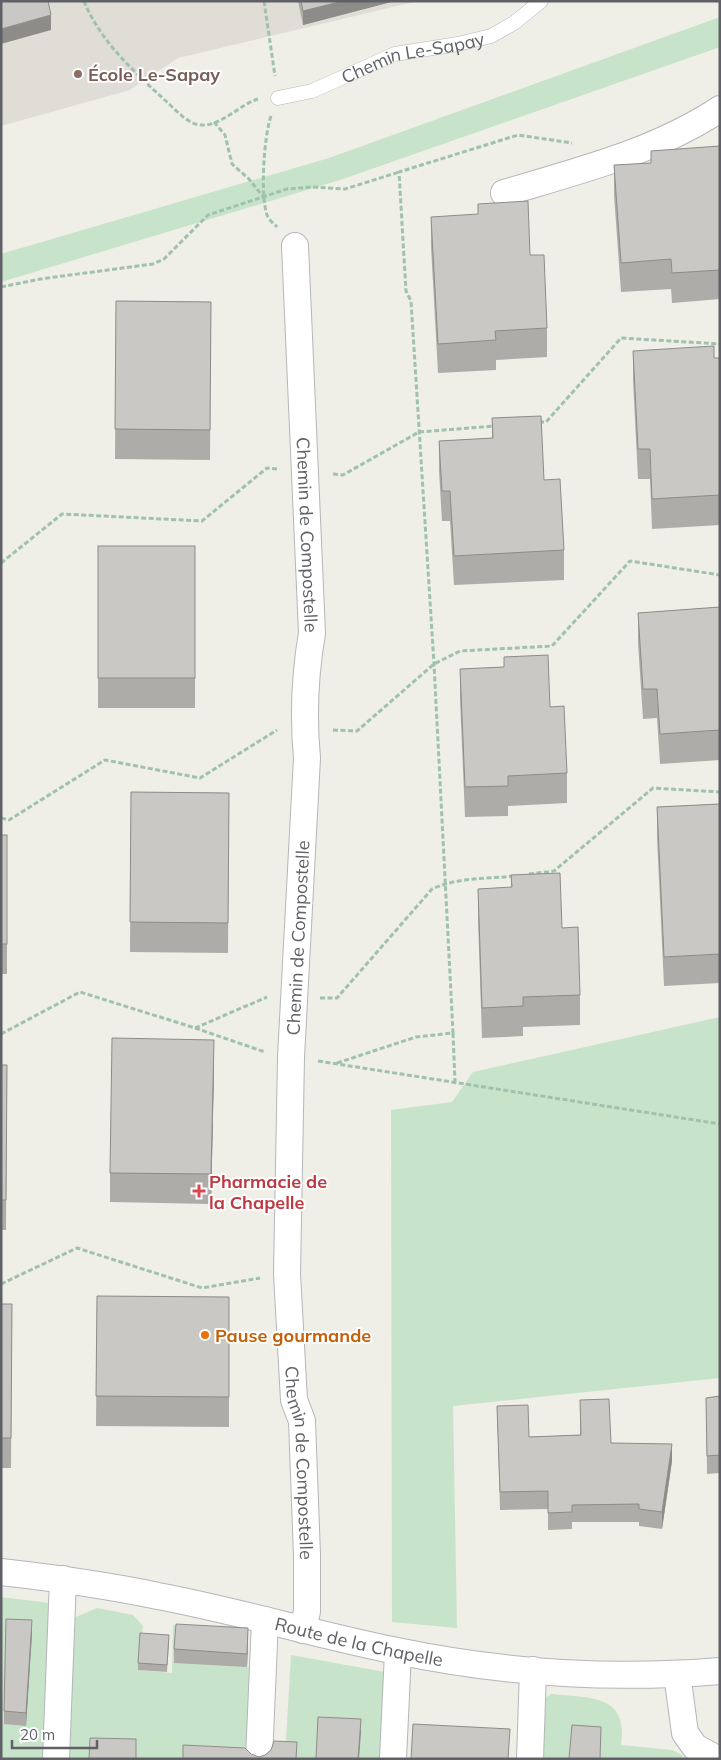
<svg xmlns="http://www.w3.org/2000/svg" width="721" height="1760" font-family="Mulish,sans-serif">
	<rect width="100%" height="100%" fill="#efeee7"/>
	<path fill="#dfddd6" d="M1 1H418L178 58 130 90 1 126Z"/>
	<g fill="#c7e3ca">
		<path d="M720 17V47L340 180 1 282V254L329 158Z"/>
		<path d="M720 1017V1378L453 1406 457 1628 392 1622 391 1110 452 1102 473 1072Z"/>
		<path d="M1 1597 50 1603 47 1759H1Z"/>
		<path d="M97 1608 133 1615 143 1626 138 1670 172 1673 173 1625 248 1641 247 1667 256 1669 252 1759H64L69 1620Z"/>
		<path d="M291 1655 385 1672 380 1759H285Z"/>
		<path d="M551 1694C589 1698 629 1694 621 1745L672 1750 682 1755 683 1759H539L543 1700Z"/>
	</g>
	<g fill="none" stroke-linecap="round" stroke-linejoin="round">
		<g stroke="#b4b6ba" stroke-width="15">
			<g id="lane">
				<path id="s1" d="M278 98 312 91 395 54 458 44 491 36 514 23 541 1"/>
			</g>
		</g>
		<g stroke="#b4b6ba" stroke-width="28">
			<g id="street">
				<path d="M504 193C578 171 655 152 720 109"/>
				<path id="s2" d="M295 246 312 633C305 674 303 716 307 758L291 1057 287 1274 294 1400 302 1421 307 1555V1611L303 1630"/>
				<path id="s3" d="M1 1572C54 1578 106 1585 158 1596 238 1611 317 1635 397 1651 503 1673 612 1680 720 1671"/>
				<path d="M677 1674 685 1733 695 1747 717 1759"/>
				<path d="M56 1759 63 1579"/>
				<path d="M259 1759 265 1620"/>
				<path d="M393 1759 398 1652"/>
				<path d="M530 1759 533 1670"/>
			</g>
		</g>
		<g stroke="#a0c2ad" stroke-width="3" stroke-dasharray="5 2.5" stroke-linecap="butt">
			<path d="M84 1C100 41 135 73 166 101 175 109 186 123 200 125 221 127 240 104 258 99"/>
			<path d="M264 1 275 76"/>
			<path d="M271 116C264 136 260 195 267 215 269 220 274 224 277 227"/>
			<path d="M214 122 225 135 232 164 249 179 264 198"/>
			<path d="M1 287 40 279 153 264 164 259 208 215 287 189 312 187 345 189 399 172"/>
			<path d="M539 422H546L621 338 720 344"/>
			<path d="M333 474 343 475 419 432 495 426"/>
			<path d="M1 563 62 514 202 521 267 468 277 469"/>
			<path d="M333 730 357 731 434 664 460 651 552 646 630 561 720 575"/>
			<path d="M1 818 9 820 105 760 200 778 277 730"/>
			<path d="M529 874 554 871 653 788 720 792"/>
			<path d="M320 998H337L432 889C458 877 487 879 515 876"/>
			<path d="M195 1028 265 1052"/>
			<path d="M453 1033 455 1082"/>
			<path d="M1 1034 80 992 195 1028 267 997"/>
			<path d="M318 1061 720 1124"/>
			<path d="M337 1063 416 1037 453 1033 434 664 411 301 406 291 399 172 518 135 572 143"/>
			<path d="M1 1284 77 1248 202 1288 260 1278"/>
		</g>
		<use href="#lane" stroke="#fff" stroke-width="14"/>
		<use href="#street" stroke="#fff" stroke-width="26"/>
	</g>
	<g fill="#aeaca9">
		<path d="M298 1H395L303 25Z"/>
		<path d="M720 146V299L672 303 671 289 621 292 614 195V165L651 163V151Z"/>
		<path d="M431 217 530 255 547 328V357L496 360V370L438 373 431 247Z"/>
		<path d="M116 301 211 302 210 460 115 459Z"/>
		<path d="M633 351 714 358H720V525L652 529 650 479H638L633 380Z"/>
		<path d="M492 418 544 480 564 550V580L454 585 450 521H442L439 471V441L492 438Z"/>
		<rect x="98" y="546" width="97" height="162"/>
		<path d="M720 607V760L660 764 657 718 643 719 638 643V613Z"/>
		<path d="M504 657 550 707 567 773V803L508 806V816L465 817 460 699V669L504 667Z"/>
		<path d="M131 792 229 793 228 953 130 952Z"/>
		<path d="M720 804V983L664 986 657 837V807Z"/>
		<rect x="1" y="835" width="6" height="139"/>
		<path d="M511 875 562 928 580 995V1025L523 1027V1036L482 1038 478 919V889L511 888Z"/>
		<path d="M1 1065H7L6 1230H1Z"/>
		<path d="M214 1070 211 1204 110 1202V1173Z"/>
		<path d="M97 1296 229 1297V1427L96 1426Z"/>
		<path d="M1 1304H12L11 1468H1Z"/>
		<path d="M720 1396V1473L707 1474 706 1398Z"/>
		<path d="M580 1400 611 1443 672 1461 662 1529 639 1526V1522H572V1529L548 1530V1509L500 1510 497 1406 529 1437 580 1435Z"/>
		<path d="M32 1633 26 1726 4 1724V1711Z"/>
		<path d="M248 1641 247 1667 174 1663V1649Z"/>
		<path d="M169 1642 167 1672 138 1670V1663Z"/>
	</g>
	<g fill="#8d8c89">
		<path d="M343 1H395L303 25V11Z"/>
		<path d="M51 15V30L1 44V29Z"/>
		<path d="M214 1040V1070L211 1204V1174Z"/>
		<path d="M672 1444V1461L662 1529V1512Z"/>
		<path d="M32 1620V1633L26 1726V1713Z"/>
		<path d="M248 1628V1641L247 1667V1654Z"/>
		<path d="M361 1719V1732L359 1759H358Z"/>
	</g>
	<g fill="#cac8c4" stroke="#8d8c89">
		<path d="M1 1H48L51 15 1 29Z"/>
		<path d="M301 1H343L303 11Z"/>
		<path d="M720 146V270L672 273 671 259 621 263 614 165 651 163V151Z"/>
		<path d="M528 201 530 255H544L547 328 495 331 496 340 438 344 431 217 478 214V204Z"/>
		<path d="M116 301 211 302 210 430 115 429Z"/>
		<path d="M714 346V358H720V495L652 499 650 449H638L633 351Z"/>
		<path d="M541 416 544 480 560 479 564 550 454 556 450 491H442L439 441 493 438 492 418Z"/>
		<rect x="98" y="546" width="97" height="132"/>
		<path d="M720 607V730L660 734 657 689H643L638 613Z"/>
		<path d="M548 655 550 707 564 706 567 773 508 776V786L465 787 460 669 504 667V657Z"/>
		<path d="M131 792 229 793 228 923 130 922Z"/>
		<path d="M720 804V954L664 957 657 807Z"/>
		<rect x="1" y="835" width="6" height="109"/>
		<path d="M560 873 562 928 578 927 580 995 523 997V1006L482 1008 478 889 512 887 511 875Z"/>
		<path d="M112 1038 214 1040 211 1174 110 1173Z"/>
		<path d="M1 1065H7L6 1200H1Z"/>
		<path d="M97 1296 229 1297V1397L96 1396Z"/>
		<path d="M1 1304H12L11 1438H1Z"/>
		<path d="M720 1396V1455L707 1456 706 1398Z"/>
		<path d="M609 1399 611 1443 672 1444 662 1512 639 1509V1504L572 1505V1512L548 1513V1491L500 1492 497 1406 528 1405 529 1437 581 1435 580 1400Z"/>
		<path d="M6 1619 32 1620 26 1713 4 1711Z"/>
		<path d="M176 1624 248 1628 247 1654 174 1649Z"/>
		<path d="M140 1633 169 1635 167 1665 138 1663Z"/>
		<path d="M318 1717 361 1719 358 1759H316Z"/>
		<path d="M413 1724 510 1729 508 1759H411Z"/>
		<path d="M572 1725 601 1727 600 1759H569Z"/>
		<path d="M90 1738 136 1739V1759H89Z"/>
		<path d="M274 1741 297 1742 296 1759H183V1745L245 1748 251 1754 259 1757 265 1755 271 1750Z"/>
	</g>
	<circle fill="#8d6e63" stroke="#fff" stroke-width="2" cx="78" cy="74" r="5"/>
	<path fill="#e0444e" stroke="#fff" stroke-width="2" d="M196.5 1183.5h5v5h5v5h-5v5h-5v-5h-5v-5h5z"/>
	<circle fill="#e8710a" stroke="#fff" stroke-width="2" cx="205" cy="1335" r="5"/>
	<g text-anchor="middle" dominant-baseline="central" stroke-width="4" stroke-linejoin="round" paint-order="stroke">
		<g font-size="18" fill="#5f6166" stroke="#fff">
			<text stroke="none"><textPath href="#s1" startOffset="142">Chemin Le-Sapay</textPath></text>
			<text stroke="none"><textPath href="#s2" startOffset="289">Chemin de Compostelle</textPath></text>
			<text transform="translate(298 938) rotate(-87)">Chemin de Compostelle</text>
			<text stroke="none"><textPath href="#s2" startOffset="1219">Chemin de Compostelle</textPath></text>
			<text stroke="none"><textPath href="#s3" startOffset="365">Route de la Chapelle</textPath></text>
		</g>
		<g font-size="18" font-weight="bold" fill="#785e54" stroke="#fff" text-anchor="start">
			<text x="88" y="74">École Le-Sapay</text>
		</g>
		<g font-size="18" font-weight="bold" fill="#be3a42" stroke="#fff" text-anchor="start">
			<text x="209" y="1181">Pharmacie de<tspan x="209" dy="21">la Chapelle</tspan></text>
		</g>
		<g font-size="18" font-weight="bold" fill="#c56008" stroke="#fff" text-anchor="start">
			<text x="215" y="1335">Pause gourmande</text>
		</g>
	</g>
	<rect width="721" height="1760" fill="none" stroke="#5f6166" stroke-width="5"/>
	<path d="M12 1740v8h85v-8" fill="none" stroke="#5f6166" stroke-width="2.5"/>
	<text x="20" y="1740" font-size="15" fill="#5f6166" stroke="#ffffff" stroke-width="4" paint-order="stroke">20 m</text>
</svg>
